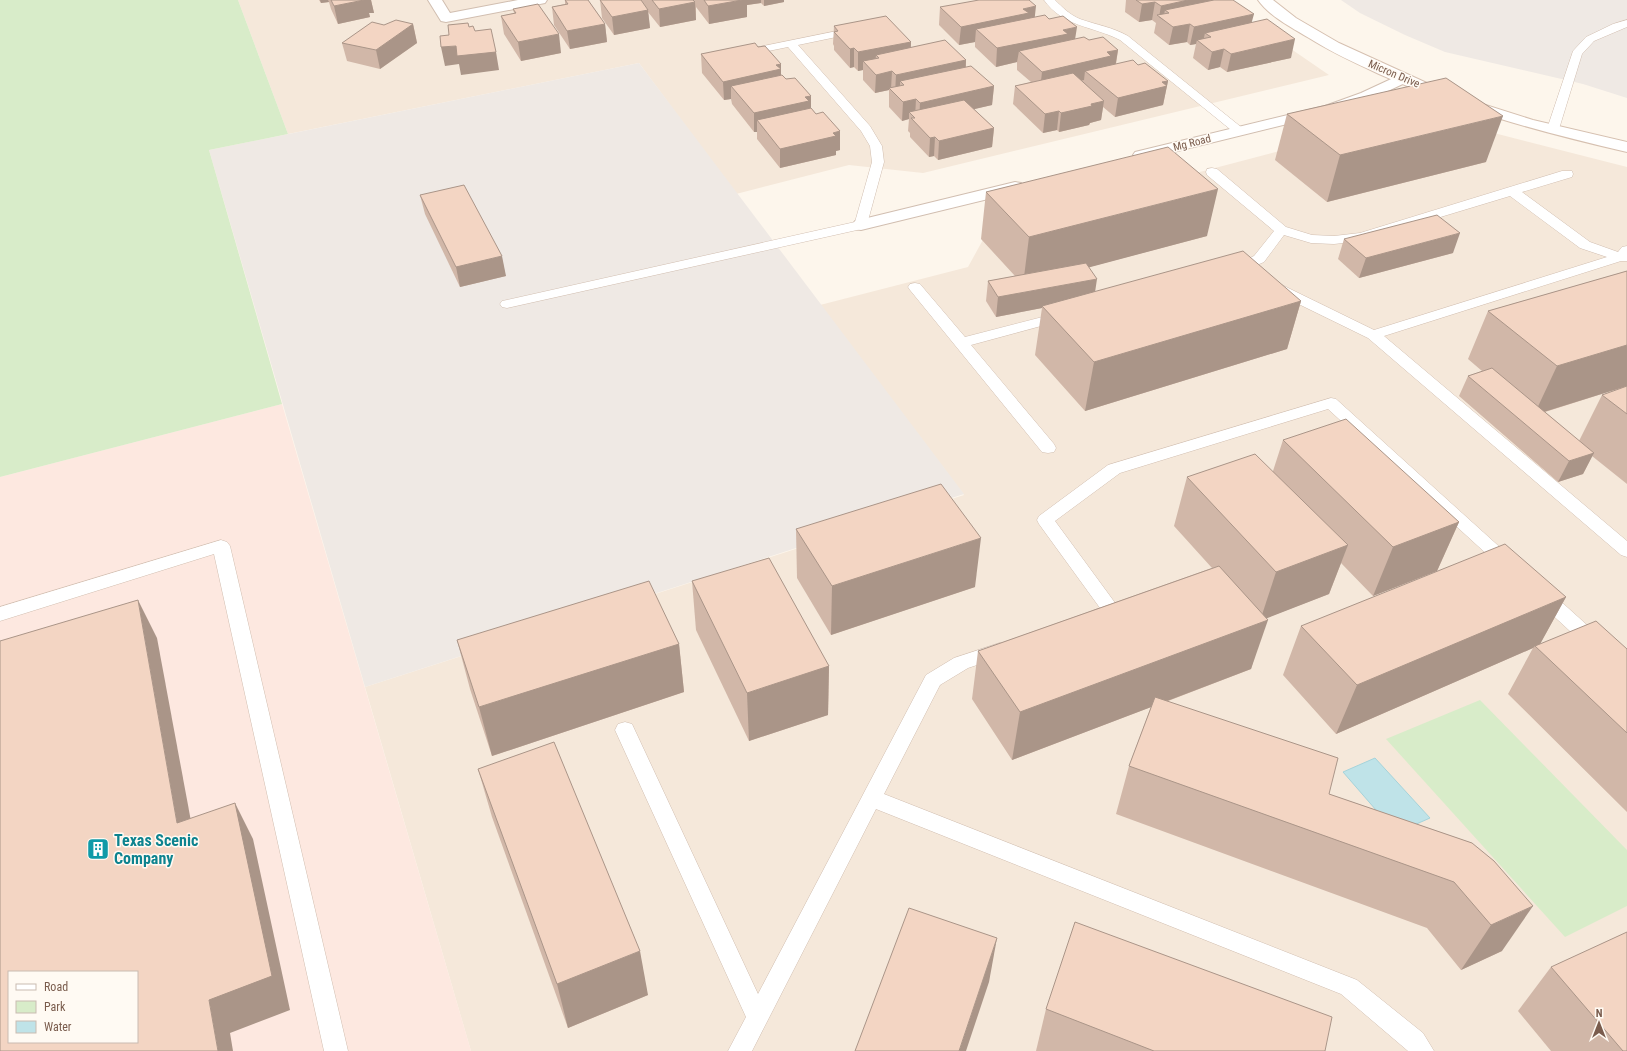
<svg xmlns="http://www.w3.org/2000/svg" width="1627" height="1051" font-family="'Roboto Condensed',sans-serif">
	<rect width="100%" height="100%" fill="#fdf6ec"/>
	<g fill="#f5e8da">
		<path d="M238 0H1223L1237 12 1329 75 923 173 849 165 736 194 639 63 288 134Z"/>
		<path d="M1420 114 1627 167V1051H471L365 687 964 495 820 305 968 267 990 227Z"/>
	</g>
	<path fill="#fde8e0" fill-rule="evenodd" d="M282 404 471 1051H0V477ZM9 972H137V1042H9Z"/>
	<g fill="#efe9e4">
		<path d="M1341 0H1627V98L1583 84 1445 52 1405 35 1360 13Z"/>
		<path d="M639 63 964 494 365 687 209 150Z"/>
	</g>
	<g fill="#d8ecc9">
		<path d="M0 0H238L288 134 209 150 282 404 0 477Z"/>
		<path d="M1480 700 1627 850V906L1565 937 1386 739Z"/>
	</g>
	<path fill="#bfe3e8" stroke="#a5d3da" d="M1375 758 1430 818 1396 833 1343 772Z"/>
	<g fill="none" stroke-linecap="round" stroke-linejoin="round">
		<g stroke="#d1beb0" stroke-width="1">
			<g id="lane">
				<path d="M1044 0H1055C1062 7 1070 15 1080 19 1097 25 1112 27 1128 36L1246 131 1240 135 1236 134 1120 40C1093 26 1063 27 1044 0Z"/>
				<path d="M1627 20V27L1594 41 1582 54 1559 129 1557 132H1549L1547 129 1573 51 1586 37 1613 24Z"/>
				<path d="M842 30 846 31 848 33 846 35 798 45 870 126 882 146 884 162 866 228 507 308 502 307 500 304 502 301 507 300 855 222 872 162 870 146 861 131 788 47 744 56 738 53 744 50Z"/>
				<path d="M1212 168 1217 169 1286 227 1312 235 1334 236 1360 233 1562 171H1572L1573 174 1572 177 1522 192 1590 242 1618 252 1622 247 1627 246V261H1621L1384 336 1627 541V557L1621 555 1368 338 1272 291 1270 288 1272 285H1282L1374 330 1607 257 1580 248 1510 196 1361 241 1334 244 1311 243 1284 235 1264 262 1234 275 1229 274 1227 271 1229 268 1254 256 1274 231 1207 175 1206 172 1207 169Z"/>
				<path d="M915 283 920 284 965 337 1062 312 1067 313 1069 316 1067 319 971 345 1054 444 1056 448 1054 452 1048 453 1042 452 910 290 908 287 910 284Z"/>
				<path d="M1331 398 1336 399 1514 560 1517 564 1514 568 1508 570 1502 568 1328 409 1120 473 1055 521 1121 611 1118 616C1109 619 1101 624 1092 621L1089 616 1092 611 1100 608 1039 524 1037 520 1039 516 1108 465Z"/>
				<path d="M221 540 227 542 230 546 348 1051H324L214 554 0 621V607Z"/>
				<path d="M1541 587 1547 589 1627 661V679L1620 677 1535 599 1532 594 1535 589Z"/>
				<path d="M1000 643 1007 645 1009 650 1007 655 968 668 940 685 884 794 1357 980 1423 1033 1434 1051H1408L1341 994 876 809 752 1051H728L746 1017 615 730 618 724 625 722 632 724 758 994 926 675 954 658Z"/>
			</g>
		</g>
		<g stroke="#d1beb0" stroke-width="2">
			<g id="street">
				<path d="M428 0H442L450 13 518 0H547L545 3 540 4 446 22 441 21Z"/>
				<path d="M1402 74 1407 76 1410 79 1407 82 1371 99 1336 112 1141 160 1135 158 1133 155 1135 152 1325 106 1361 93Z"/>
				<path d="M1015 182 1021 183 1023 187 1021 191 861 230 855 229 852 225 855 221Z"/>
			</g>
		</g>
		<g stroke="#d6c0b0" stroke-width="2">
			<path id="secondary" d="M1258 0H1273L1296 18 1339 43 1451 94 1533 120 1627 142V152C1540 132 1460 110 1379 74 1355 63 1331 52 1309 38 1292 28 1269 16 1258 0Z"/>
		</g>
		<use href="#lane" fill="#fff" fill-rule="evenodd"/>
		<use href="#street" fill="#fff" fill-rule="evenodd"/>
		<use href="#secondary" fill="#fff" fill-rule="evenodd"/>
	</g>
	<g fill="#d1b7a8">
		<path d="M319 0H371L374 13H369L370 17 338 24 331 9 329 2 321 3Z"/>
		<path d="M565 0H588L605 24 607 42 570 49 554 25 552 7 565 4Z"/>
		<path d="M600 0 641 1V0H784V2L764 6 761 3 747 5V17L709 24 696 7V20L660 27 648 12 650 28 614 35 602 18Z"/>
		<path d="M1126 0H1233L1252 23 1291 58 1227 72 1220 67 1208 70 1193 58 1196 44 1190 45 1187 42 1169 45 1154 33 1156 23 1152 20 1139 22 1125 12Z"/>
		<path d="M940 7 1035 17 1075 39 1089 40 1118 50 1116 64 1138 65 1168 81 1163 105 1115 117 1103 107 1101 120 1090 123 1089 125 1059 132 1057 130 1043 133 1013 104 1015 86 1031 82 1017 70V62L996 67 975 47V42L959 45 939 25Z"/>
		<path d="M513 9 561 53 521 61 504 34 501 16 514 13Z"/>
		<path d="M413 24 417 43 380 69 347 61 342 43 384 25Z"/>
		<path d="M834 26 911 42V47L966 60V67L994 86 992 105 974 109 994 128 992 147 938 160 934 156 929 157 910 137V133L908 131 909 119 902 121 889 107V90L875 93 863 80V70L858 71 854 67 850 68 834 50V46L833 44Z"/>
		<path d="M758 47 781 64V75L786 79 811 96V108L816 114 840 131V150L836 151V155L780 168 757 139V132H754L732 104 731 99 724 100 702 73 701 54Z"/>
		<path d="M1287 114 1486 162 1327 202 1275 160Z"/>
		<path d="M986 192 1207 236 1089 267 1095 292 1301 301 1287 349 1085 411 1035 355 1042 308 996 317 986 301 988 281 1015 276 981 239Z"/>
		<path d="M420 195 506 276 460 287 425 214Z"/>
		<path d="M1344 239 1453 253 1359 278 1338 259Z"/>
		<path d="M1627 271V386L1545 412 1579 441 1602 395 1627 386V484L1592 456 1583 474 1558 482 1459 396 1468 376 1482 371 1468 359 1488 311Z"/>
		<path d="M1283 440 1459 522 1437 571 1373 596 1341 563 1329 594 1266 618 1251 669 1168 701 1329 794 1472 843 1502 951 1461 970 1427 928 1116 814 1129 766 1151 707 1012 760 972 699 978 651 1212 568 1174 526 1187 477 1273 471Z"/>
		<path d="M796 529 975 587 831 635 797 578Z"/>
		<path d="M692 581 829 666 828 715 749 741 696 630Z"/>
		<path d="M1566 597 1540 644 1627 649V812L1508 694 1533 648 1336 734 1283 675 1301 626Z"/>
		<path d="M457 640 679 644 684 692 492 756 470 689Z"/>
		<path d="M478 769 648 995 568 1028 492 817Z"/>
		<path d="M1551 967 1627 1051H1551L1518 1011Z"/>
		<path d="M1046 1009 1325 1051H1036Z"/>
	</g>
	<g fill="#aa9588">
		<path d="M320 0H328L329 2 321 3Z"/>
		<path d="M364 0H371L374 13H369L370 17 338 24 334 6Z"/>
		<path d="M742 0H747V17L709 24 708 6Z"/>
		<path d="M747 0H761V3L747 5Z"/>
		<path d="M764 0H784V2L764 6Z"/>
		<path d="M1188 0H1222L1169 13 1165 10 1163 20 1159 17 1161 6Z"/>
		<path d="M695 2 696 20 660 27 659 9Z"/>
		<path d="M1155 2 1152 20 1139 22 1142 4Z"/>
		<path d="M1036 6 1034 24 976 29 975 42 959 45 961 27 1023 9Z"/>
		<path d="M648 10 650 28 614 35 612 17Z"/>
		<path d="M1254 14 1249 32 1211 37 1205 33 1203 42 1197 40 1196 44 1190 45 1194 27Z"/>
		<path d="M413 24 417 43 380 69 376 50Z"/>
		<path d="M605 24 607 42 570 49 567 31Z"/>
		<path d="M1190 24 1187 42 1169 45 1173 27Z"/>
		<path d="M1077 27 1074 46 1019 51 1017 62 996 67 997 48 1063 30Z"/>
		<path d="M559 34 561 53 521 61 518 42Z"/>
		<path d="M1295 39 1291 58 1227 72 1231 54Z"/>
		<path d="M911 42 910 60 879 58 876 55 875 67 863 61V70L858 71V52Z"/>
		<path d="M456 46 496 52 499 70 461 75 459 64 445 66 441 47Z"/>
		<path d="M854 48V67L850 68V49Z"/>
		<path d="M1224 49 1220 67 1208 70 1212 52Z"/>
		<path d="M1118 50 1115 68 1085 71 1084 80 1040 90 1042 72 1107 52Z"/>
		<path d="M966 60 965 79 900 81V93L895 94 896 75Z"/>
		<path d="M781 64V82L731 86V99L724 100 723 82Z"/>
		<path d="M892 71 891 89 889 88V90L875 93 876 75Z"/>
		<path d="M1168 81 1163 105 1115 117 1118 98 1162 82Z"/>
		<path d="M994 86 992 105 919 122 920 103Z"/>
		<path d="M811 96V115L757 120V132H754V113L805 97Z"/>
		<path d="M916 99 915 118 909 112V119L902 121 903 102Z"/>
		<path d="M1104 101 1101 120 1090 123 1089 125 1059 132 1061 113 1091 104Z"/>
		<path d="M1059 111 1057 130 1043 133 1045 114Z"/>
		<path d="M1503 116 1486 162 1327 202 1340 155Z"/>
		<path d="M994 128 992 147 938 160 939 141Z"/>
		<path d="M840 131V150L836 151V155L780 168V149Z"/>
		<path d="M935 137 934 156 929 157 930 138Z"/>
		<path d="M1218 189 1207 236 1023 285 1029 237Z"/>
		<path d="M1460 233 1453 253 1359 278 1366 258Z"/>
		<path d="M502 256 506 276 460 287 456 267Z"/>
		<path d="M1097 279 1094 299 1042 306V308L996 317 998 297Z"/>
		<path d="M1301 301 1287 349 1085 411 1094 362Z"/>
		<path d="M1627 345V386L1534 415 1557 366Z"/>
		<path d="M1594 453 1583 474 1558 482 1569 461Z"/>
		<path d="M1459 522 1437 571 1373 596 1393 547Z"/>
		<path d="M981 538 975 587 831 635 832 586Z"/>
		<path d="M1348 545 1329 594 1260 621 1276 572Z"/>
		<path d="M1566 597 1539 646H1535L1533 648 1336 734 1357 685Z"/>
		<path d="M138 600 157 638 198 859 177 823Z"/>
		<path d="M1268 620 1251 669 1012 760 1020 712Z"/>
		<path d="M679 644 684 692 492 756 479 707Z"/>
		<path d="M829 666 828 715 749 741 747 693Z"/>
		<path d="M235 803 253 839 290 1010 230 1033 233 1051H218L209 1000Z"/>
		<path d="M1533 906 1502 951 1461 970 1491 925Z"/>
		<path d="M997 938 989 982 966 1051H959Z"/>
		<path d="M640 951 648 995 568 1028 557 984Z"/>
	</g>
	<g fill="#f3d5c3" stroke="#aa9588" fill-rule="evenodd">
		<path d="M331 0H364L334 6Z"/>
		<path d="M565 0H588L605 24 567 31 552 7 568 4Z"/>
		<path d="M600 0H641L648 10 612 17Z"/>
		<path d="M652 0H693L695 2 659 9Z"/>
		<path d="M704 0H742L708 6Z"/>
		<path d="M979 0H1029L1036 6 1023 9 1029 13 961 27 940 7Z"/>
		<path d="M1136 0H1188L1161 6 1155 2 1142 4Z"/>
		<path d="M1214 0H1233L1254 14 1194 27 1190 24 1173 27 1157 15 1169 13 1165 10Z"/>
		<path d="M538 4 559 34 518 42 501 16 516 13 513 9Z"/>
		<path d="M1045 15 1049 19 1063 16 1077 27 1063 30 1068 34 997 48 976 29Z"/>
		<path d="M886 16 911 42 858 52 854 48 850 49 834 32 838 31 834 26Z"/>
		<path d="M1267 19 1295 39 1231 54 1224 49 1212 52 1197 40 1211 37 1205 33Z"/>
		<path d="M396 20 413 24 376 50 342 43 372 22 384 25Z"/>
		<path d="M468 23 469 27 473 26 475 31 491 29 496 52 457 56 456 46 441 47 440 36 449 35 448 25Z"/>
		<path d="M1084 37 1089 40 1103 37 1118 50 1107 52 1111 56 1042 72 1019 51Z"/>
		<path d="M945 40 966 60 896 75 892 71 876 75 863 61 879 58 876 55Z"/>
		<path d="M755 43 758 47 765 46 781 64 776 65 781 69 723 82 701 54Z"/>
		<path d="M1133 60 1138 65 1145 63 1168 81 1162 82 1167 86 1118 98 1085 71Z"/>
		<path d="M971 66 994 86 920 103 916 99 903 102 889 88 904 85 900 81Z"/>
		<path d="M1073 73 1104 101 1091 104 1092 106 1061 113 1059 111 1045 114 1015 86Z"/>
		<path d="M782 75 786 79 795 78 811 96 805 97 809 101 754 113 731 86Z"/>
		<path d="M1446 78 1503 116 1340 155 1287 114Z"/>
		<path d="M964 100 994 128 939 141 935 137 930 138 911 118H915L909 112Z"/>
		<path d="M811 108 816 114 823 112 840 131 833 133 836 136 780 149 757 120Z"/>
		<path d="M1168 147 1218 189 1029 237 986 192Z"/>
		<path d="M464 185 502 256 456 267 420 195Z"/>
		<path d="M1437 215 1460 233 1366 258 1344 239Z"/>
		<path d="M1243 251 1301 301 1094 362 1042 306Z"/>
		<path d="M1086 263 1097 279 998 297 988 281Z"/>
		<path d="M1627 271V345L1557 366 1488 311Z"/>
		<path d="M1492 368 1594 453 1569 461 1468 376Z"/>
		<path d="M1627 386V414L1602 395Z"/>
		<path d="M1346 419 1459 522 1393 547 1283 440Z"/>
		<path d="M1255 454 1348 545 1276 572 1187 477Z"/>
		<path d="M941 484 981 538 832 586 796 529Z"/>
		<path d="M1505 544 1566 597 1357 685 1301 626Z"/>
		<path d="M769 558 829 666 747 693 692 581Z"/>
		<path d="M1219 566 1268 620 1020 712 978 651Z"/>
		<path d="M649 581 679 644 479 707 457 640Z"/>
		<path d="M138 600 177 823 235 803 272 976 209 1000 218 1051H0V641ZM9 972H137V1042H9Z"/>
		<path d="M1596 621 1627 649V733L1535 646Z"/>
		<path d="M1155 697 1338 758 1329 794 1472 843 1494 861 1533 906 1491 925 1454 882 1129 766Z"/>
		<path d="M554 742 640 951 557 984 478 769Z"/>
		<path d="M909 908 997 938 959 1051H855Z"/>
		<path d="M1075 922 1332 1017 1325 1051H1154L1046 1009Z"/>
		<path d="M1627 932V1051H1623L1551 967Z"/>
	</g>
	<defs>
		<g id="building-square" transform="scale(1.15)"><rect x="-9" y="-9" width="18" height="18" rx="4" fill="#0f9aa8" stroke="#fffaf3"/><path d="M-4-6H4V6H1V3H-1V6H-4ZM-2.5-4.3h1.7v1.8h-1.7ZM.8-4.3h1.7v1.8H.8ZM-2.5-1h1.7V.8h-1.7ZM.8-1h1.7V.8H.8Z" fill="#fff"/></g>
	</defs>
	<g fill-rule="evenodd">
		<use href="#building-square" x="98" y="849"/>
	</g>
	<g text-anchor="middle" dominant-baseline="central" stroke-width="3" stroke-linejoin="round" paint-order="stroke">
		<g font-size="11" fill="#7a5c4d" stroke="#fffaf3">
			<text transform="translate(1394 74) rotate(23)">Micron Drive</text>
			<text transform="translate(1192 143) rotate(-14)">Mg Road</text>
		</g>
		<g font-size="16" font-weight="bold" fill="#0d838f" stroke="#fffaf3" text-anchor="start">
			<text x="114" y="840">Texas Scenic<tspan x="114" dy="18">Company</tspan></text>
		</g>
	</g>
	<rect x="8" y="971" width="130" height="72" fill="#fffaf3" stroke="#cabbb1"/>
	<rect x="16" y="984" width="20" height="6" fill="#ffffff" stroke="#cabbb1"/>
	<text x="44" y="991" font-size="12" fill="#7a5c4d">Road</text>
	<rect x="16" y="1001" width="20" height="12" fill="#d8ecc9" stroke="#cabbb1"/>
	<text x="44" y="1011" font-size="12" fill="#7a5c4d">Park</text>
	<rect x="16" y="1021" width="20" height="12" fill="#bfe3e8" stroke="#cabbb1"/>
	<text x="44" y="1031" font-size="12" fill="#7a5c4d">Water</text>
	<g transform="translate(1599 1023)" stroke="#fffaf3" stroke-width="3" paint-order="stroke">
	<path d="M0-3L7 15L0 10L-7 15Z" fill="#7a5c4d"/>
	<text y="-6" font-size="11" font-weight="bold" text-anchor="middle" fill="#7a5c4d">N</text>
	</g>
</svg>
